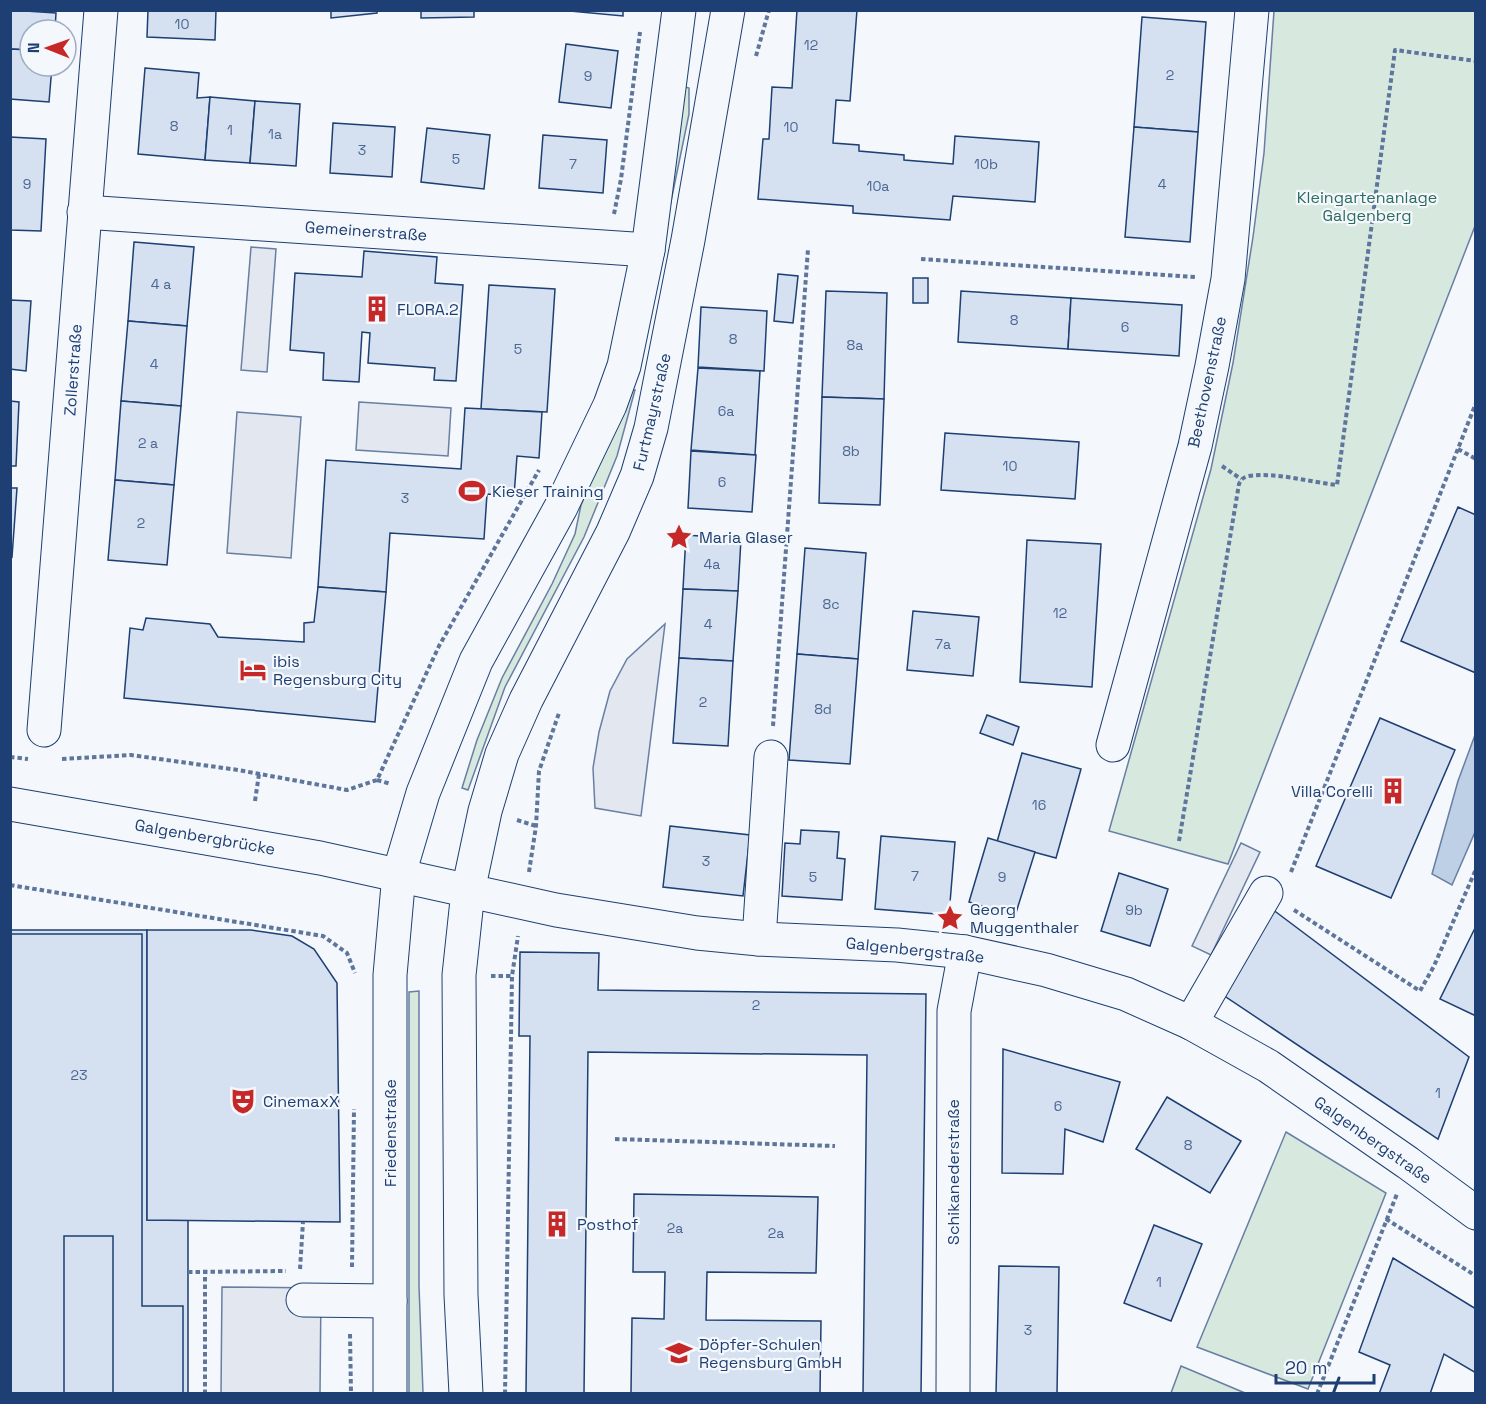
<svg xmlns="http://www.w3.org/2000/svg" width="1486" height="1404" font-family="'Space Grotesk',sans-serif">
	<rect width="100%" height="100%" fill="#f4f7fb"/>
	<g fill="#d7e8df" stroke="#687fa3" stroke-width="1.5">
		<path d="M1274 11H1475V226L1228 864 1109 831 1211 469 1233 363 1253 237 1264 153Z"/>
		<path d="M681 86 689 88V114L669 211Z"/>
		<path d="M629 390H635L617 456 584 537 505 687 468 790 462 788 477 740 502 678 552 584 575 534 581 505Z"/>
		<path d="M419 991V1286L423 1393 409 1394V992Z"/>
		<path d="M1286 1132 1386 1193 1308 1389 1197 1347Z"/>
		<path d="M1181 1366 1245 1393H1171Z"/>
	</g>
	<g fill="#e3e8f0" stroke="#687fa3" stroke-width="1.5">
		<path d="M251 247 276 249 267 372 241 370Z"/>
		<path d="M359 402 451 408 448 456 356 450Z"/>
		<path d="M237 412 301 417 291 558 227 553Z"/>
		<path d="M665 624 641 816 595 808 593 768 599 732 610 691 627 659Z"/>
		<path d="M1241 843 1260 852 1211 955 1192 946Z"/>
		<path d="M222 1287 321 1288 320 1393 221 1394Z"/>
	</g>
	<path fill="#bed0e5" stroke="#687fa3" stroke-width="1.5" d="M1475 735V832L1452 885 1432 874 1458 781Z"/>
	<g fill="#d5e0f0" stroke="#1d3f73" stroke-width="1.5">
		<path d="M10 10 56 13 55 30H30V50L10 49Z"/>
		<path d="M148 10H216L215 40 147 37Z"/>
		<path d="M331 10H377V13L331 18Z"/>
		<path d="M421 10H474V17L421 18Z"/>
		<path d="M559 10H623V16Z"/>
		<path d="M797 10H857L850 101 836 100 833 143 859 145V151L904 155V160L953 164 955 136 1039 142 1035 202 953 196 950 220 853 213V206L758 199 763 139H769L772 87 792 88Z"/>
		<path d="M1142 17 1206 22 1198 132 1134 127Z"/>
		<path d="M566 44 618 51 611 108 559 102Z"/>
		<path d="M10 49 30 50V66H52L49 102 10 99Z"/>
		<path d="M145 68 199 73 197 98 210 97 205 160 138 154Z"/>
		<path d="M210 97 255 101 250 163 205 160Z"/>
		<path d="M255 101 300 104 296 166 250 163Z"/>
		<path d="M333 123 395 127 392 177 330 173Z"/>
		<path d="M1134 127 1198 132 1190 242 1125 237Z"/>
		<path d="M427 128 490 135 484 189 421 182Z"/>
		<path d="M543 135 607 140 603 193 539 188Z"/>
		<path d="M10 137 46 139 41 231 10 230Z"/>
		<path d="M134 242 194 247 187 326 128 321Z"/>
		<path d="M364 251 437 257 435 283 463 285 456 381 434 380 435 368 368 363 370 333 362 332 359 382 323 380 324 353 290 350 295 273 362 277Z"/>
		<path d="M778 274 798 276 793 323 774 321Z"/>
		<rect x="913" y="278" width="15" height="25"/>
		<path d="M489 285 555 289 547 412 481 409Z"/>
		<path d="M826 291 887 293 884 399 822 397Z"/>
		<path d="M961 291 1071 298 1068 349 958 342Z"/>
		<path d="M1071 298 1182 305 1179 356 1068 349Z"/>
		<path d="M10 300 31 301 26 371 10 369Z"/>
		<path d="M701 307 767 311 764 371 698 367Z"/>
		<path d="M128 321 187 326 181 406 121 401Z"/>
		<path d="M698 368 760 371 755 455 691 450Z"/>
		<path d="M822 397 884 399 880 505 819 503Z"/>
		<path d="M10 401 19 402 16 466H10Z"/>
		<path d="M121 401 181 406 174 485 115 480Z"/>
		<path d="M465 408 542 412 539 458 517 456 514 496 487 494 484 539 390 533 386 592 318 587 326 460 461 469Z"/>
		<path d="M945 433 1079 442 1075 499 941 490Z"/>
		<path d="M691 451 756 455 752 512 688 508Z"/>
		<path d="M115 480 174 485 167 565 108 560Z"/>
		<path d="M10 488H17L12 557 10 556Z"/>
		<path d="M1458 507 1476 515V673L1401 641Z"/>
		<path d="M686 535 741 539 738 591 683 589Z"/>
		<path d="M1027 540 1101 544 1092 687 1020 682Z"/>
		<path d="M805 548 866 553 858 659 797 654Z"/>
		<path d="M318 587 386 592 375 722 124 698 130 628 143 630 146 618 210 624 218 637 304 642V623L314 622Z"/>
		<path d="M683 589 738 591 733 661 679 658Z"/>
		<path d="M913 611 979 617 973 676 907 670Z"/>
		<path d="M797 654 858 659 850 764 789 760Z"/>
		<path d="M679 658 733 661 728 746 673 743Z"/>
		<path d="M987 715 1019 727 1013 745 980 733Z"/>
		<path d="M1380 718 1455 750 1391 898 1316 866Z"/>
		<path d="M1022 753 1081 769 1056 858 997 842Z"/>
		<path d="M670 826 750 835 743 896 663 887Z"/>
		<path d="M801 830 839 832 837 858 845 859 842 900 782 896 785 843 800 844Z"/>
		<path d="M881 836 955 842 949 915 875 909Z"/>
		<path d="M988 838 1035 852 1015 916 969 902Z"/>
		<path d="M1119 873 1168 889 1150 946 1101 931Z"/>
		<path d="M1272 909 1469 1057 1438 1139 1223 995Z"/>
		<path d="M1476 926V1016L1440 999Z"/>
		<path d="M10 930H147V1220H188V1394H10Z"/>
		<path d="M147 930H251L292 936 314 949 337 983 340 1222 147 1220Z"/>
		<path d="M10 934H142V1306H183V1394H113V1236H64V1394H10Z"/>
		<path d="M520 952 599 953 598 990 926 994 921 1394H863L867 1055 588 1052 584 1394H526L530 1036H519Z"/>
		<path d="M1003 1049 1120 1082 1103 1142 1065 1129 1063 1174 1002 1173Z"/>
		<path d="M1167 1097 1241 1141 1210 1193 1136 1149Z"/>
		<path d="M634 1194 818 1197 816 1273 707 1272 706 1320 821 1321 820 1394 631 1393 632 1318 664 1319 665 1272H633Z"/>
		<path d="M1154 1225 1202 1244 1171 1321 1124 1303Z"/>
		<path d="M1393 1258 1476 1309V1373L1444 1354 1430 1394H1379L1390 1365 1359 1352Z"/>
		<path d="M999 1266 1059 1267 1057 1394H996Z"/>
	</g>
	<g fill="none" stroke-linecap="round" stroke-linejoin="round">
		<g stroke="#1d3f73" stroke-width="35">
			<g id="minor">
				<path d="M84 212 648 250"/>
				<path d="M44 730 101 10"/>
				<path d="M1113 745 1195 446 1212 366 1228 279 1252 10"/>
				<path d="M10 804 320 858 556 910 697 933 759 939 897 945 965 952 1046 970 1126 994 1191 1023 1234 1047 1268 1066 1408 1163 1476 1213"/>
				<path d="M759 939 771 757"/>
				<path d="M1191 1023 1266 893"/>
				<path d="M303 1300 390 1301"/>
				<path d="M953 1394 954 1011 965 952"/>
			</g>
		</g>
		<g stroke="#1d3f73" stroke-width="35">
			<g id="major">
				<path d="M390 1394V975L399 874 423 793 476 661 561 507 610 405 624 366 648 250 679 10"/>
				<path d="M466 1394 461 1295 459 975 468 891 485 811 502 754 526 700 613 532 637 476 651 428 688 240 728 10"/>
			</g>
		</g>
		<g stroke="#5e769c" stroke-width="4" stroke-dasharray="4.5 3" stroke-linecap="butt">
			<path d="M756 56 769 10"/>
			<path d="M614 214 621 179 640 32"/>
			<path d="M921 259 1196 277"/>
			<path d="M1458 449 1476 459"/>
			<path d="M1222 466 1241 479"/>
			<path d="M773 726 808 249"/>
			<path d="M10 757 28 759"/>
			<path d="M62 759 131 755 238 770 347 790 377 780 439 646 539 470"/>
			<path d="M377 780 391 784"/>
			<path d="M255 801 259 774"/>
			<path d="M517 820 536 826"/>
			<path d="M1179 841 1239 484C1241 479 1244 477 1249 476 1277 472 1309 482 1337 485L1395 50 1476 61"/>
			<path d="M529 872 536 826 539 771 559 713"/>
			<path d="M1291 872 1476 403"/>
			<path d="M10 885 323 936 347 953 355 973"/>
			<path d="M1294 910 1420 991 1434 966 1476 869"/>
			<path d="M491 976H512"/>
			<path d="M615 1139 835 1146"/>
			<path d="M1386 1219 1476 1276"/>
			<path d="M352 1267 354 1109"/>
			<path d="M300 1269 303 1222"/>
			<path d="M188 1272 286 1271"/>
			<path d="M350 1334 351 1394"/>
			<path d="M205 1394V1271"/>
			<path d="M505 1394 512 976 518 936"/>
			<path d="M1317 1394 1397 1194"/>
		</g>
		<use href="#minor" stroke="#f4f7fb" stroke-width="33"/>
		<use href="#major" stroke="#f4f7fb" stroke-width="33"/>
		<path stroke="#1d3f73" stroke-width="3" d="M1333 1394 1339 1378"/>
	</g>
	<defs>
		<g id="building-bare" transform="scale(2.07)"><path d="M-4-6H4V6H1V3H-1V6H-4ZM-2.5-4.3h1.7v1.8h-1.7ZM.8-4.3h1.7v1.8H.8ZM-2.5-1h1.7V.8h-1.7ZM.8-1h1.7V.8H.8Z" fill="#c62828" stroke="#f4f7fb" stroke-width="2.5" paint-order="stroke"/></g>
		<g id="stadium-bare" transform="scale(2.07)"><path d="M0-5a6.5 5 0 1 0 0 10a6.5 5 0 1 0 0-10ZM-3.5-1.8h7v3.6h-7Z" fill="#c62828" stroke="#f4f7fb" stroke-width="2.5" paint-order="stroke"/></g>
		<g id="sight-bare" transform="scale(2.07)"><path d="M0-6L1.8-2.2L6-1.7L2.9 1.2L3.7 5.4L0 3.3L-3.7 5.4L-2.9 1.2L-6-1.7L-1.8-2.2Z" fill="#c62828" stroke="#f4f7fb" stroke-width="2.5" paint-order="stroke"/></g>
		<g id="hotel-bare" transform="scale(2.07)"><path d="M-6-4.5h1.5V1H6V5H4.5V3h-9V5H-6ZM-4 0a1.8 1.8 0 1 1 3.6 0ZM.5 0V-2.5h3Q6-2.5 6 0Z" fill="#c62828" stroke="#f4f7fb" stroke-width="2.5" paint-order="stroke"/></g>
		<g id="theatre-bare" transform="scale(2.07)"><path d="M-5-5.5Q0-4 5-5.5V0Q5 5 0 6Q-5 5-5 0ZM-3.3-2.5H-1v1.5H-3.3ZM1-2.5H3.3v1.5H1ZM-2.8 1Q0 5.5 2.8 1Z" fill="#c62828" stroke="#f4f7fb" stroke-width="2.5" paint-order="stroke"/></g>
		<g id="school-bare" transform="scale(2.07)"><path d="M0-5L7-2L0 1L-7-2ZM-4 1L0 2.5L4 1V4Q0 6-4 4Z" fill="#c62828" stroke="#f4f7fb" stroke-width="2.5" paint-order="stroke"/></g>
	</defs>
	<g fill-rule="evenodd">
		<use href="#building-bare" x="377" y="309"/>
		<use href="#stadium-bare" x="472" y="491"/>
		<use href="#sight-bare" x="679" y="537"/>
		<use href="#hotel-bare" x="253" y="670"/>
		<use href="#building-bare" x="1393" y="791"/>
		<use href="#sight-bare" x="950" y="918"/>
		<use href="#theatre-bare" x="243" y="1101"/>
		<use href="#building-bare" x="557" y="1224"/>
		<use href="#school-bare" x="679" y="1353"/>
	</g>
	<g text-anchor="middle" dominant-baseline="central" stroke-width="4.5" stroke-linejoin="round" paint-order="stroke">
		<g font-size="14" fill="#4b6792">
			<text x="182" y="24">10</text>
			<text x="811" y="45">12</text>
			<text x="1170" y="75">2</text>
			<text x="588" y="76">9</text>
			<text x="174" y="126">8</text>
			<text x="791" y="127">10</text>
			<text x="230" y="130">1</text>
			<text x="275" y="134">1a</text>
			<text x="362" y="150">3</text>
			<text x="456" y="159">5</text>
			<text x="573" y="164">7</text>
			<text x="986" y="164">10b</text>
			<text x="27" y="184">9</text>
			<text x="1162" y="184">4</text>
			<text x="878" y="186">10a</text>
			<text x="161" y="284">4 a</text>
			<text x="1014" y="320">8</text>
			<text x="1125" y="327">6</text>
			<text x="733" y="339">8</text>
			<text x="855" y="345">8a</text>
			<text x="518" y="349">5</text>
			<text x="154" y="364">4</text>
			<text x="726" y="411">6a</text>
			<text x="148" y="443">2 a</text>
			<text x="851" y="451">8b</text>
			<text x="1010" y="466">10</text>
			<text x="722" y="482">6</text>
			<text x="405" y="498">3</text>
			<text x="141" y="523">2</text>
			<text x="712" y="564">4a</text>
			<text x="831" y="604">8c</text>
			<text x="1060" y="613">12</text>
			<text x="708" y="624">4</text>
			<text x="943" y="644">7a</text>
			<text x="703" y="702">2</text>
			<text x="823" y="709">8d</text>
			<text x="1039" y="805">16</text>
			<text x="706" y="861">3</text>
			<text x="915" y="876">7</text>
			<text x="813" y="877">5</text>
			<text x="1002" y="877">9</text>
			<text x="1134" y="910">9b</text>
			<text x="756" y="1005">2</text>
			<text x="79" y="1075">23</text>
			<text x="1438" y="1093">1</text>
			<text x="1058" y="1106">6</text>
			<text x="1188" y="1145">8</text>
			<text x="675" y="1228">2a</text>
			<text x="776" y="1233">2a</text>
			<text x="1159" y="1282">1</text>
			<text x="1028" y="1330">3</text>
		</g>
		<g font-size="16" fill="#2c6c60" stroke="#f4f7fb">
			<text x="1367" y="197">Kleingartenanlage<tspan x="1367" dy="18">Galgenberg</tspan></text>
		</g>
		<g font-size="16" fill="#1d3f73" stroke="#f4f7fb">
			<text transform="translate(366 231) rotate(4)">Gemeinerstraße</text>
			<text transform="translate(73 370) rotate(-86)">Zollerstraße</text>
			<text transform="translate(1207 382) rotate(-78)">Beethovenstraße</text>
			<text transform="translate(652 412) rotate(-77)">Furtmayrstraße</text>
			<text transform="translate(205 837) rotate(10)">Galgenbergbrücke</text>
			<text transform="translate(915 950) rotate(6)">Galgenbergstraße</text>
			<text transform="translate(390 1133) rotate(-90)">Friedenstraße</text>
			<text transform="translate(1373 1140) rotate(35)">Galgenbergstraße</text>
			<text transform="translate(953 1172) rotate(-90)">Schikanederstraße</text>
		</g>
		<g font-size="16" fill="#1d3f73" stroke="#f4f7fb" text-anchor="start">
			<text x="397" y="309">FLORA.2</text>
			<text x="492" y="491">Kieser Training</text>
			<text x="699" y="537">Maria Glaser</text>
			<text x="273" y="661">ibis<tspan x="273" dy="18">Regensburg City</tspan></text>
			<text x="1373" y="791" text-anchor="end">Villa Corelli</text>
			<text x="970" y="909">Georg<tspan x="970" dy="18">Muggenthaler</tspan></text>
			<text x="263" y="1101">CinemaxX</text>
			<text x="577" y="1224">Posthof</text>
			<text x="699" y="1344">Döpfer-Schulen<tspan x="699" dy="18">Regensburg GmbH</tspan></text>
		</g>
	</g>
	<rect width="1486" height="1404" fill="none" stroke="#1d3f73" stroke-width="24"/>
	<g transform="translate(48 48) rotate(271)"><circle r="28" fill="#f4f7fb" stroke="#9eadc5" stroke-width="1.5"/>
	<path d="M0-4.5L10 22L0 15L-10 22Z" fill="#c62828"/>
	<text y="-9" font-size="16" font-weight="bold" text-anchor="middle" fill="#1d3f73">N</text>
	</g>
	<path d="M1276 1374v9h98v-9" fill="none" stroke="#1d3f73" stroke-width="3"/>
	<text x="1285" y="1374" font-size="18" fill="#1d3f73" stroke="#f4f7fb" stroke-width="4.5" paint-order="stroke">20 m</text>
</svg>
